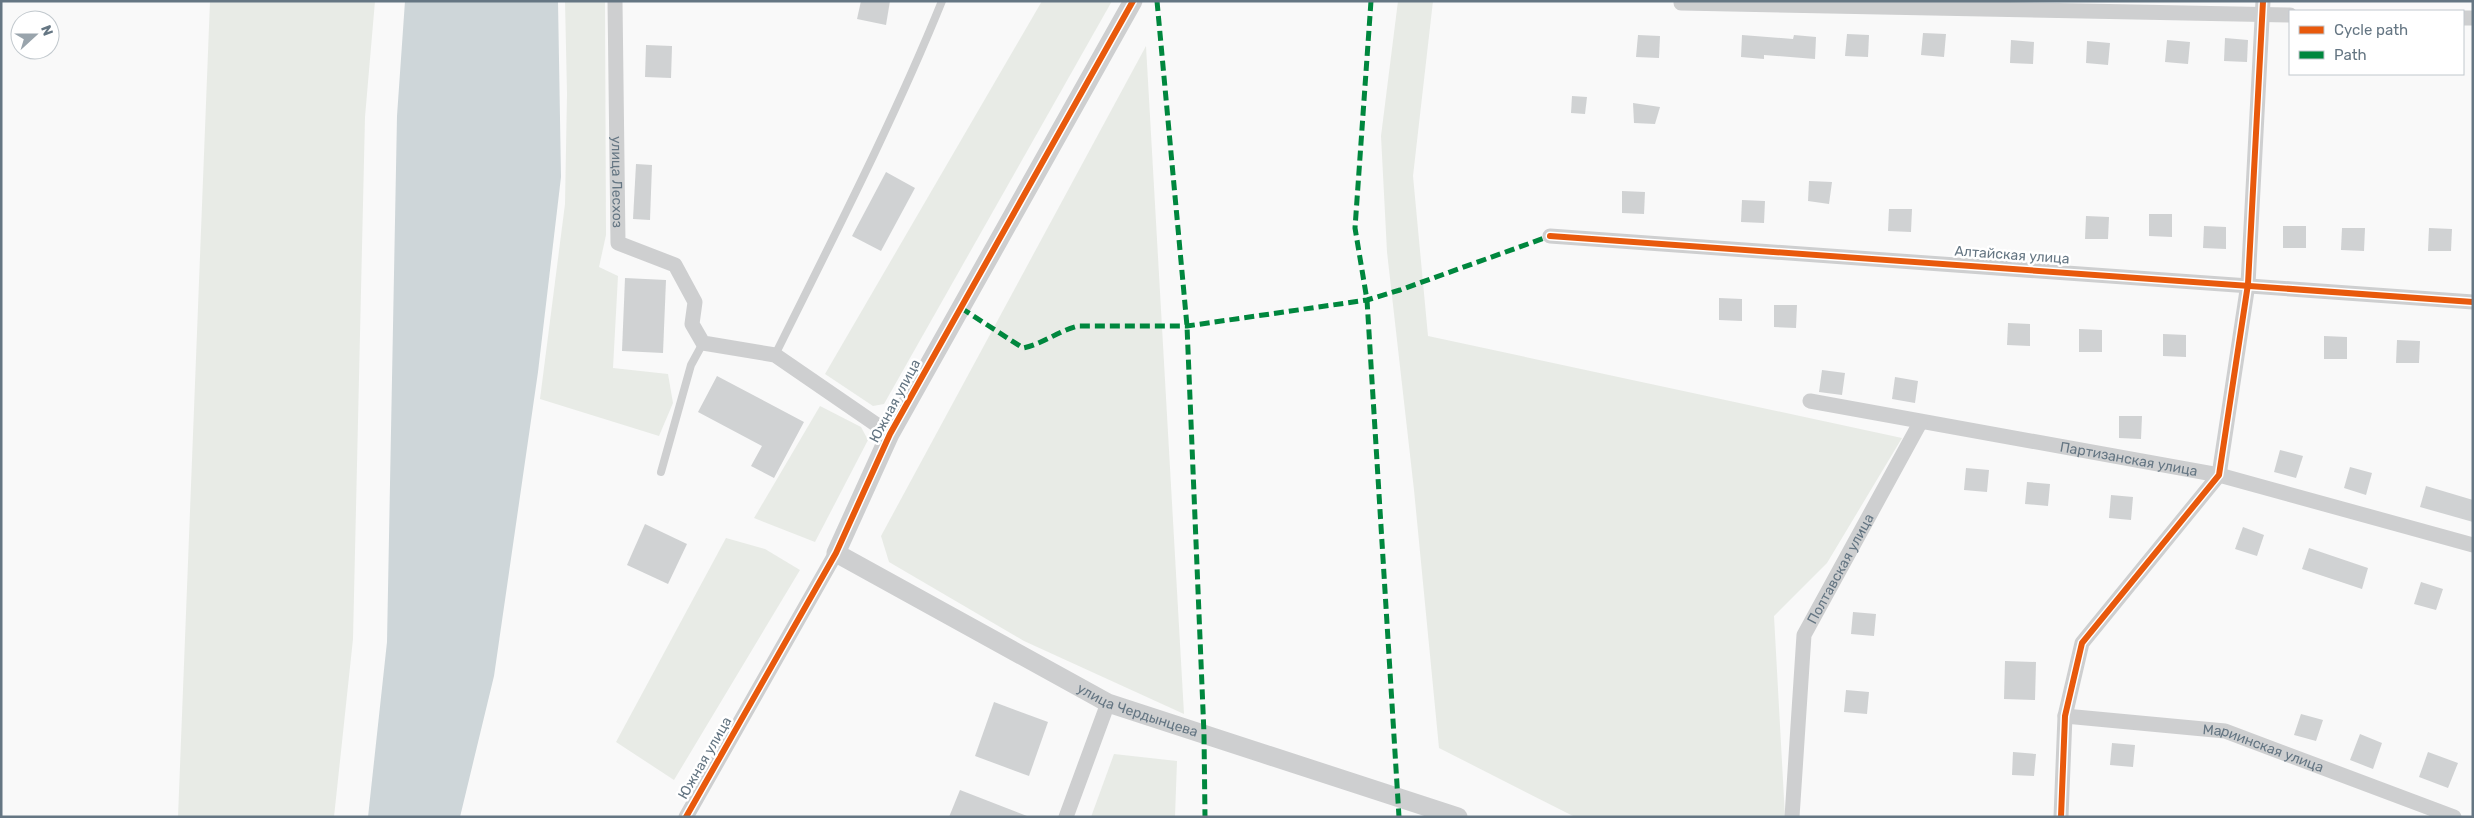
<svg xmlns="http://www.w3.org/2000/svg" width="2474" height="818" font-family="Rubik,sans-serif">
	<rect width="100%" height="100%" fill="#f9f9f9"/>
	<g fill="#e8ebe6">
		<path d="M210 1H375L365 117 353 639 334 817H178Z"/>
		<path d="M565 1H605L606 235 599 267 618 276 613 368 668 374 673 403 659 436 540 399 565 204 567 94Z"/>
		<path d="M1042 1H1112L884 404 873 406 825 374Z"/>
		<path d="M1398 1H1433L1413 176 1428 336 1902 438 1827 563 1774 616 1785 817H1575L1439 748 1414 490 1387 252 1381 136Z"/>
		<path d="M1146 46 1184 714 1024 641 889 562 881 536Z"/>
		<path d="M820 406 861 427 868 440 815 542 754 518Z"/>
		<path d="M726 538 765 549 800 570 674 780 616 742Z"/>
		<path d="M1114 754 1177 761 1175 817H1091Z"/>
	</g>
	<path fill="#ced6d9" d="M405 1H558L561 177 538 372 494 676 460 817H368L387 642 397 116Z"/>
	<g fill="#d0d2d3">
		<path d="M861 1H890L886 25 857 19Z"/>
		<path d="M1923 33 1946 34 1944 57 1921 55Z"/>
		<path d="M1847 34 1869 35 1868 57 1845 56Z"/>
		<path d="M1638 35 1660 36 1659 58 1636 57Z"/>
		<path d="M1742 35 1793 39 1794 35 1816 37 1815 59 1764 55V59L1741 57Z"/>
		<path d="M2225 38 2248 40 2247 62 2224 61Z"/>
		<path d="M2011 40 2034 42 2033 64 2010 63Z"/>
		<path d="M2167 40 2190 42 2188 64 2165 62Z"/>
		<path d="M2087 41 2110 43 2108 65 2086 63Z"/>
		<path d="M646 45 672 46 671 78 645 77Z"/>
		<path d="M1572 96 1587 97 1585 114 1571 113Z"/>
		<path d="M1633 103 1660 107 1655 124 1634 123Z"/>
		<path d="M636 164 652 165 650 220 633 219Z"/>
		<path d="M886 172 915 188 881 251 852 236Z"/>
		<path d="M1809 181 1832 182 1829 204 1808 201Z"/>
		<path d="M1622 191 1645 192 1644 214 1622 213Z"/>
		<path d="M1742 200 1765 201 1764 223 1741 222Z"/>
		<path d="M1889 209H1912L1911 232 1888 231Z"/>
		<path d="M2149 214H2172V237L2149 236Z"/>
		<path d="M2086 216 2109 217 2108 239H2085Z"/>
		<path d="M2204 226 2226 227V249L2203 248Z"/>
		<rect x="2283" y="226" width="23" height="22"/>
		<path d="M2342 228H2365L2364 251 2341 250Z"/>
		<path d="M2429 228 2452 229 2451 251H2428Z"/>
		<path d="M625 278 666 280 663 353 622 351Z"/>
		<path d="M1719 298 1742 299V321L1719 320Z"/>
		<path d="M1774 305H1797L1796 328 1774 327Z"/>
		<path d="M2008 323 2030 324V346L2007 345Z"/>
		<path d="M2079 329 2102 330V352H2079Z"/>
		<path d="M2163 334 2186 335V357L2163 356Z"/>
		<path d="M2324 336 2347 337V359H2324Z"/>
		<path d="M2397 340 2420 341 2419 363H2396Z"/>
		<path d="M1822 370 1845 373 1842 395 1819 392Z"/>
		<path d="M717 376 804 422 774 478 751 466 762 446 698 412Z"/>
		<path d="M1895 377 1918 381 1915 403 1892 399Z"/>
		<path d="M2119 416H2142L2141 439 2119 438Z"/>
		<path d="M2280 450 2303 456 2296 478 2274 472Z"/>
		<path d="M2350 467 2372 473 2366 495 2344 488Z"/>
		<path d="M1966 468 1989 470 1987 492 1964 490Z"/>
		<path d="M2027 482 2050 484 2048 506 2025 504Z"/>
		<path d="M2426 486 2473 500V522L2420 507Z"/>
		<path d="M2111 495 2133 497 2131 520 2109 518Z"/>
		<path d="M645 524 687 544 668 584 627 565Z"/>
		<path d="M2243 527 2264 535 2257 556 2235 549Z"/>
		<path d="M2309 548 2368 568 2362 589 2302 569Z"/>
		<path d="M2421 582 2443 589 2436 610 2414 604Z"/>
		<path d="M1853 612 1876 614 1874 636 1851 634Z"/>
		<path d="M2005 661 2036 662 2035 700 2004 699Z"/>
		<path d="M1846 690 1869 692 1867 714 1844 712Z"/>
		<path d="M994 702 1048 722 1029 776 975 756Z"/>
		<path d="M2301 714 2323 720 2316 741 2294 735Z"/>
		<path d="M2360 734 2382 743 2373 769 2350 760Z"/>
		<path d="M2112 743 2135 745 2133 767 2110 765Z"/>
		<path d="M2013 752 2036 754 2034 776 2012 775Z"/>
		<path d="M2428 752 2458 763 2448 788 2419 777Z"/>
		<path d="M960 790 1027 816V817H949Z"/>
	</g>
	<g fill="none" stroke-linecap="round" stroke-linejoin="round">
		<g stroke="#cecfd0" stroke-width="8">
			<path d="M775 355C833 238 893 122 942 1"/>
			<path d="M661 472 691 365 703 343"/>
		</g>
		<g stroke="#cecfd0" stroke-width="15">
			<path id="s1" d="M615 1 618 243 675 265 695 302 692 324 703 343 775 355 890 434"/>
			<path d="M1681 3 2290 15"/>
			<path d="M2463 18H2473"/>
			<path d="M1550 236 2473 302"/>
			<path id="s2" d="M1810 401 2219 475 2473 545"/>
			<path id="s3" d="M2065 716 2225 731 2454 817"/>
			<path d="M686 817 836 553"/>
			<path d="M1066 817 1108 703"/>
			<path id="s4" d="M1792 817 1804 635 1920 423"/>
			<path d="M2061 817 2065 716 2082 643 2219 475 2248 284 2263 1"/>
		</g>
		<path stroke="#cecfd0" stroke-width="19" id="s5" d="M1133 1 890 434 836 553 1108 703 1458 817"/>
		<g stroke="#00873e" stroke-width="5" stroke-dasharray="10 5" stroke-linecap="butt">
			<path d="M1157 1 1187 326 1204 734 1205 817"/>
			<path d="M1371 1 1355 228 1367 300 1399 817"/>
			<path d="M961 308 1023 348C1043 344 1058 331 1078 326H1187L1367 300 1400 290 1550 236"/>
		</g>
		<g stroke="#fff" stroke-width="9">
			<g id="cycleway">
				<path d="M1550 236 2473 302"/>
				<path d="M686 817 836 553 890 434 1133 1"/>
				<path d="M2061 817 2065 716 2082 643 2219 475 2248 284 2263 1"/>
			</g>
		</g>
		<use href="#cycleway" stroke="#e8590c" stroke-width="6"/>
	</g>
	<g text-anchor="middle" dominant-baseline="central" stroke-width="5" stroke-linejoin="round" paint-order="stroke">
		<g font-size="14" fill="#657683" stroke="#fff">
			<text stroke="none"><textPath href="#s1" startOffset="181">улица Лесхоз</textPath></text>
			<text transform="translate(2012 255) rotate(4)">Алтайская улица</text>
			<text transform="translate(895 401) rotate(-62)">Южная улица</text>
			<text stroke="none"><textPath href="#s2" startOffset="324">Партизанская улица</textPath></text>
			<text stroke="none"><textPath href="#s4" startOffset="258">Полтавская улица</textPath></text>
			<text stroke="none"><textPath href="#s5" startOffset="968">улица Чердынцева</textPath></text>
			<text stroke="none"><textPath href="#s3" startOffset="202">Мариинская улица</textPath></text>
			<text transform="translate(705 758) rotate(-60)">Южная улица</text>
		</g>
	</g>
	<rect width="2474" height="818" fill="none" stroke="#657683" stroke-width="5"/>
	<rect x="2289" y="10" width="175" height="65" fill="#ffffff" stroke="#c1c8cd"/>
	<rect x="2299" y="26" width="25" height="8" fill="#e8590c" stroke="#c1c8cd"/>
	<text x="2334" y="35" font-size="15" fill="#657683">Cycle path</text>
	<rect x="2299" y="51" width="25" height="8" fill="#00873e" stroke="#c1c8cd"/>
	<text x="2334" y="60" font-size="15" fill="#657683">Path</text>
	<g transform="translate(35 35) rotate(69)"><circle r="24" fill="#ffffff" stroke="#c1c8cd"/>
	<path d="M0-4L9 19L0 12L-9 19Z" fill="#99a4ac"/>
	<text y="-8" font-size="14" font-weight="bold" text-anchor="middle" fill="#657683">N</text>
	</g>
</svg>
